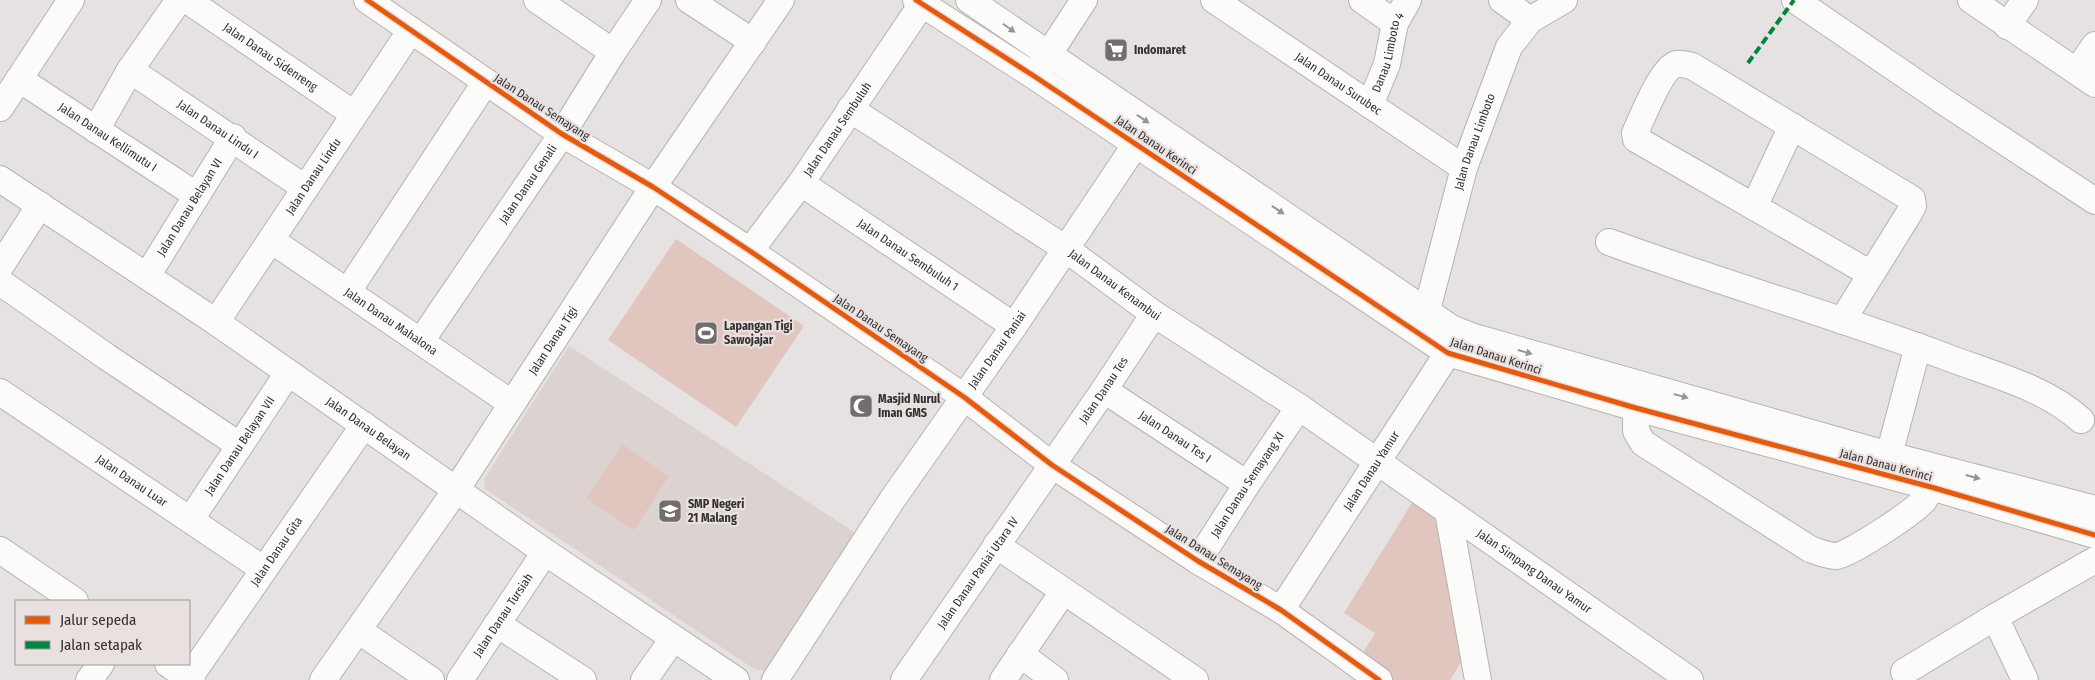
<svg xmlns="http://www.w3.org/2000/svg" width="2095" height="680" font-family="'Fira Sans Condensed',sans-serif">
	<rect width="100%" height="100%" fill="#e6e2e1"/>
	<path fill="#dcd3d0" d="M569 346 857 534 767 671 754 669 485 489 484 479Z"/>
	<g fill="#e0c6bf">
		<path d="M676 239 804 326 736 427 608 340Z"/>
		<path d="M622 444 669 476 634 530 586 498Z"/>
		<path d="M1415 498 1439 518 1463 659 1450 680H1390L1360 658 1375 633 1344 613Z"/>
	</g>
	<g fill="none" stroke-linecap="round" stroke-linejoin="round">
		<g stroke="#b6b3b2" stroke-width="28">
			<g id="minor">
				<path id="s1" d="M187 0 354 114"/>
				<path d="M367 0 562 134 653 187 750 251 964 397 1052 465 1198 561 1281 610 1379 680"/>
				<path d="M537 0 613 52"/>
				<path d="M689 0 753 42"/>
				<path d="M916 0 1034 76 1448 353 1636 408 1931 487 2095 535"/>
				<path d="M969 0 1451 328 1474 337 1889 455 2095 509"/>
				<path id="s2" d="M1214 0 1464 168"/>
				<path d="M1362 0 1395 23"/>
				<path d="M1502 0 1530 20"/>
				<path d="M1795 0 1946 103 2095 201"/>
				<path d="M1971 0 2095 84"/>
				<path d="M2007 26 2025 0"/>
				<path d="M1039 69 1084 0"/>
				<path id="s3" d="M130 70 305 188"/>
				<path d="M2077 71 2095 45"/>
				<path id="s4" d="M19 79 196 195"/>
				<path id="s5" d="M1370 105 1387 64 1395 23 1408 0"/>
				<path d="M0 108 71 0"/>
				<path id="s6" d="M850 109 1066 249 1154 314 1299 407 1690 680"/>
				<path d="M96 130 130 70 179 0"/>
				<path id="s7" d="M0 179 216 322 545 552 736 680"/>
				<path id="s8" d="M801 183 1014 326"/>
				<path d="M1754 207 1792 126"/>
				<path id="s9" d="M271 240 511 403"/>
				<path d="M1609 242C1721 283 1837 316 1949 358 1994 375 2044 387 2081 420"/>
				<path id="s10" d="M750 251 801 183 922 4"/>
				<path d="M0 267 40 205"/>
				<path id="s11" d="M147 276 233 137"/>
				<path d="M0 282 107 357 239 445"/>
				<path d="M348 291 485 83"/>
				<path id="s12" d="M1427 310 1464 168 1509 47 1530 20 1564 0"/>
				<path d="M1842 321 1908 215 1913 206 1912 199 1692 66C1687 65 1681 63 1676 64 1661 69 1642 118 1635 133L1636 139 1871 274"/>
				<path id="s13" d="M216 322 411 30"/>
				<path id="s14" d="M421 341 562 134 613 52 648 0"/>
				<path id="s15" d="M1104 390 1247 484"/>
				<path id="s16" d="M0 392 263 569"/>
				<path d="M1636 408V431L1643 443 1810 549C1818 552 1828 556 1836 556 1849 555 1916 511 1924 500 1930 492 1933 482 1936 472"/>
				<path d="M1889 455 1918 346"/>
				<path d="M1448 512 1478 680"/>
				<path id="s17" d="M191 519 288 373"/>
				<path d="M996 545 1195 680"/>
				<path d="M0 550 75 601"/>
				<path id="s18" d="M1198 561 1247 484 1299 407"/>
				<path id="s19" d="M1281 610 1457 339"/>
				<path d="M497 624 583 680"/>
				<path d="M358 630 431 680"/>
				<path d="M1020 654 1055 680"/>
				<path d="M168 664 192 680"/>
				<path d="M1904 672 1995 617"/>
				<path id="s20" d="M189 678 364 425"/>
				<path d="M89 680 101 664"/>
				<path id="s21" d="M323 680 456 490 653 187 781 0"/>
				<path id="s22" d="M460 680 545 552"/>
				<path d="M644 680 673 639"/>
				<path id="s23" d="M775 680 892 500 1014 326 1136 144"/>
				<path id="s24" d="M904 680 1104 390 1154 314"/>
				<path d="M1003 680 1063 592"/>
				<path d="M2025 680 1995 617 2095 560"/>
			</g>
		</g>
		<use href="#minor" stroke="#fbfbfa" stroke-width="26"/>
		<path stroke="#00873e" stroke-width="4" stroke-dasharray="8 4" stroke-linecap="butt" d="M1748 63 1794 0"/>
		<g stroke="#e8e1df" stroke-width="8">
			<g id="cycleway">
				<path d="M367 0 562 134 653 187 750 251 964 397 1052 465 1198 561 1281 610 1379 680"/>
				<path d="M916 0 1034 76 1448 353 1636 408 1931 487 2095 535"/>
			</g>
		</g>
		<use href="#cycleway" stroke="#e8590c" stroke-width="5"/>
	</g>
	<defs><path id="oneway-solid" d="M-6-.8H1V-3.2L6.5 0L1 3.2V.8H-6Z" transform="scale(1.25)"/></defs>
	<g fill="#979695">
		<use href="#oneway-solid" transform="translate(1009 28) rotate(35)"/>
		<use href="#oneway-solid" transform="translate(1143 119) rotate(34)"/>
		<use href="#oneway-solid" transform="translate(1278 210) rotate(34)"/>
		<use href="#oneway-solid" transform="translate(1525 352) rotate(16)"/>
		<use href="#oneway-solid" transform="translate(1681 396) rotate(16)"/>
		<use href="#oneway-solid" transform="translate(1973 477) rotate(15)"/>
	</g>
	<defs>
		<g id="supermarket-square" transform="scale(1.25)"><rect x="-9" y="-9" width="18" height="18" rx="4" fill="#726e6e" stroke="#e8e1df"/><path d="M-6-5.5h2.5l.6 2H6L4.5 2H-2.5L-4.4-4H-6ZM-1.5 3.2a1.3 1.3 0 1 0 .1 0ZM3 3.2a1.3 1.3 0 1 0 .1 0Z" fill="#fff"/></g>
		<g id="stadium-square" transform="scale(1.25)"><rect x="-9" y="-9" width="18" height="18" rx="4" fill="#726e6e" stroke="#e8e1df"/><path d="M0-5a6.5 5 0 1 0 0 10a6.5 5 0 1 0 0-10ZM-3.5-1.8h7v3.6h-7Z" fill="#fff"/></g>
		<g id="mosque-square" transform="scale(1.25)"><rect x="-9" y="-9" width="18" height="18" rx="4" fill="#726e6e" stroke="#e8e1df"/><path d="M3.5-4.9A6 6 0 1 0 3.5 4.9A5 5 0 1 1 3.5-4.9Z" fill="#fff"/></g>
		<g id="school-square" transform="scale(1.25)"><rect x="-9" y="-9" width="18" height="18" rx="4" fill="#726e6e" stroke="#e8e1df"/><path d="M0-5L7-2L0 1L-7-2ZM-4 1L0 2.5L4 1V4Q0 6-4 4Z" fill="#fff"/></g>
	</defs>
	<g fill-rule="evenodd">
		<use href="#supermarket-square" x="1116" y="50"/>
		<use href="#stadium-square" x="706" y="333"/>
		<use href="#mosque-square" x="861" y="406"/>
		<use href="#school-square" x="670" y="511"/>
	</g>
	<g text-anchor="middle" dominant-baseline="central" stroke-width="4.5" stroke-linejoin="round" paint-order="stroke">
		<g font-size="12" font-weight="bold" fill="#333030" stroke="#e8e1df" text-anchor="start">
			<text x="1134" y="50">Indomaret</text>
			<text x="724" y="326">Lapangan Tigi<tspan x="724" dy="14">Sawojajar</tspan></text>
			<text x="878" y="399">Masjid Nurul<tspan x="878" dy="14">Iman GMS</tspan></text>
			<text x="688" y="504">SMP Negeri<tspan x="688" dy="14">21 Malang</tspan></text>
		</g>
		<g font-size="12" fill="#333030" stroke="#e8e1df">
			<text stroke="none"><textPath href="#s5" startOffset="56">Danau Limboto 4</textPath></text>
			<text stroke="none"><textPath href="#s1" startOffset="101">Jalan Danau Sidenreng</textPath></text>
			<text stroke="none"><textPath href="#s2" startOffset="150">Jalan Danau Surubec</textPath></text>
			<text transform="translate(542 107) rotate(33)">Jalan Danau Semayang</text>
			<text stroke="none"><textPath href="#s3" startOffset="106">Jalan Danau Lindu I</textPath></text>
			<text stroke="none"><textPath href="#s10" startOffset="150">Jalan Danau Sembuluh</textPath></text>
			<text stroke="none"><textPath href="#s4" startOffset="106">Jalan Danau Kellimutu I</textPath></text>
			<text stroke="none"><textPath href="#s12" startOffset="175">Jalan Danau Limboto</textPath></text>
			<text transform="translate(1156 145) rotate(34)">Jalan Danau Kerinci</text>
			<text stroke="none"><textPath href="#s13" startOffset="175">Jalan Danau Lindu</textPath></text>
			<text stroke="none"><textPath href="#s14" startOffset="190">Jalan Danau Genali</textPath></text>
			<text stroke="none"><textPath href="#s11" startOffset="81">Jalan Danau Belayan VI</textPath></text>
			<text stroke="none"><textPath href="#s8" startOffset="129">Jalan Danau Sembuluh 1</textPath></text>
			<text stroke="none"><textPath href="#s6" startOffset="318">Jalan Danau Kenambui</textPath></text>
			<text stroke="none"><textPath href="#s9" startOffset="145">Jalan Danau Mahalona</textPath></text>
			<text transform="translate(881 328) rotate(34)">Jalan Danau Semayang</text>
			<text stroke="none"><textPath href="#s21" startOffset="410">Jalan Danau Tigi</textPath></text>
			<text stroke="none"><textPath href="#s23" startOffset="398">Jalan Danau Paniai</textPath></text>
			<text transform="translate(1496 356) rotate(18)">Jalan Danau Kerinci</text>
			<text stroke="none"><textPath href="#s24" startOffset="352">Jalan Danau Tes</textPath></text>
			<text stroke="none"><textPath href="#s7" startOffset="445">Jalan Danau Belayan</textPath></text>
			<text stroke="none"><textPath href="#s15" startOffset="85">Jalan Danau Tes I</textPath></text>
			<text stroke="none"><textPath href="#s17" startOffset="88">Jalan Danau Belayan VII</textPath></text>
			<text transform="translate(1886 465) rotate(15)">Jalan Danau Kerinci</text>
			<text stroke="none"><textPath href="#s19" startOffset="166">Jalan Danau Yamur</textPath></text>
			<text stroke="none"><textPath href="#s16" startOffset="159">Jalan Danau Luar</textPath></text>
			<text stroke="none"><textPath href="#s18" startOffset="91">Jalan Danau Semayang XI</textPath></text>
			<text stroke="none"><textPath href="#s20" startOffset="154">Jalan Danau Gita</textPath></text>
			<text transform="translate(1214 557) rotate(32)">Jalan Danau Semayang</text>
			<text stroke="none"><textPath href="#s24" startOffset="130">Jalan Danau Paniai Utara IV</textPath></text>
			<text stroke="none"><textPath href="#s6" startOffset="826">Jalan Simpang Danau Yamur</textPath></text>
			<text stroke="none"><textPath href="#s22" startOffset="78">Jalan Danau Tursiah</textPath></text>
		</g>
	</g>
	<rect x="15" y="600" width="175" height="65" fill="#e8e1df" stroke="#a09a99"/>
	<rect x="25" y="616" width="25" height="8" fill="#e8590c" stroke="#a09a99"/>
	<text x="60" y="625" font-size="15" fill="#333030">Jalur sepeda</text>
	<rect x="25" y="641" width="25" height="8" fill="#00873e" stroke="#a09a99"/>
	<text x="60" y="650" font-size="15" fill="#333030">Jalan setapak</text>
</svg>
